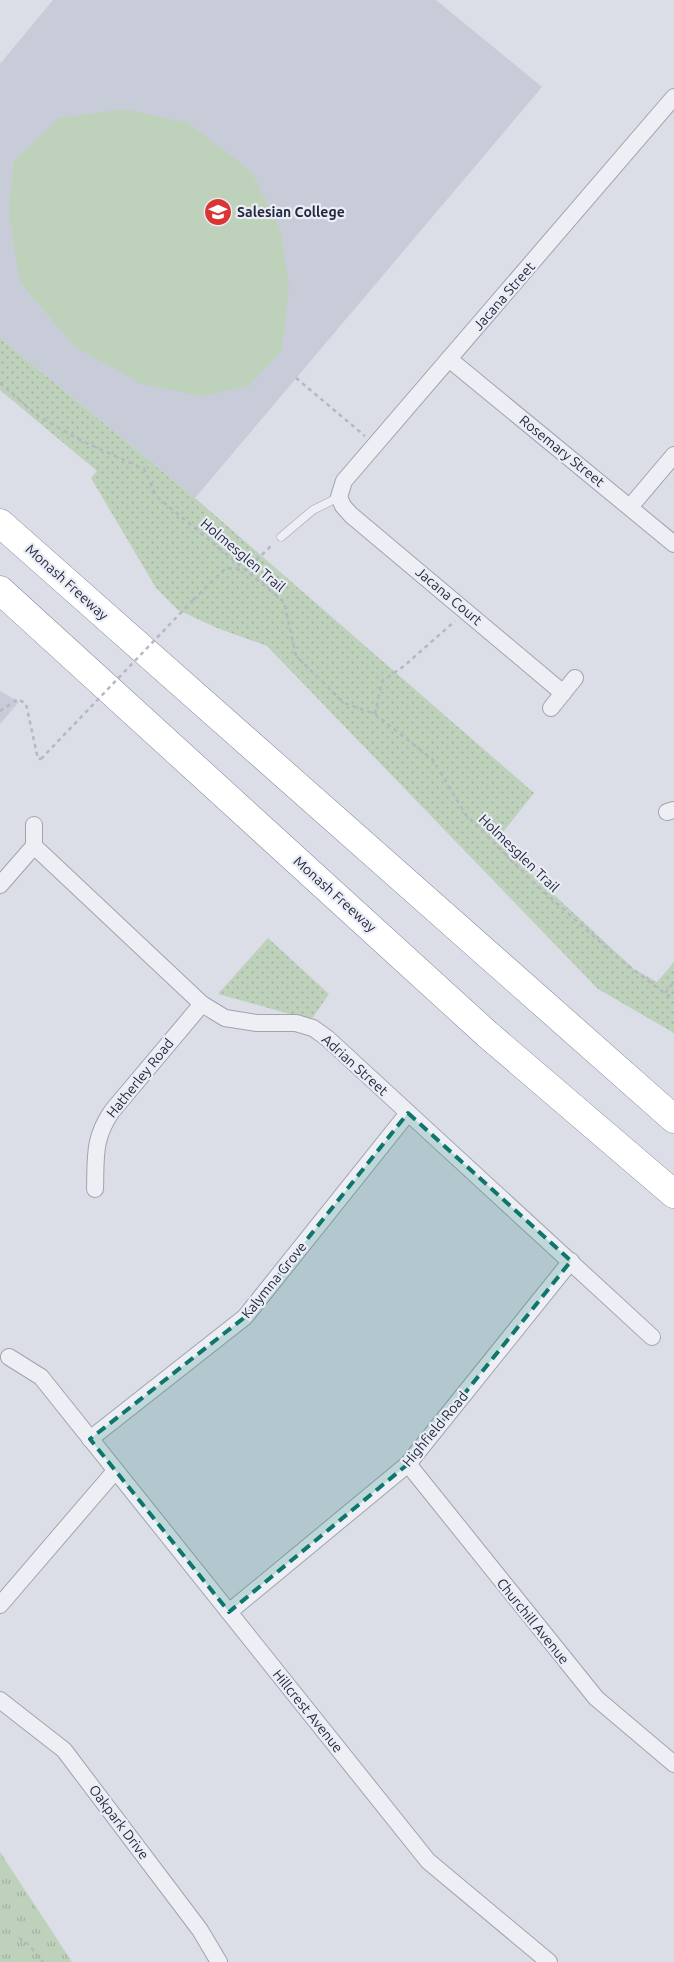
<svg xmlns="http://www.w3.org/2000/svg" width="674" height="1962" font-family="Ubuntu,sans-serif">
	<defs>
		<pattern id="grass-tufts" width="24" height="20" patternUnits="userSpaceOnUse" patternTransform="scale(1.25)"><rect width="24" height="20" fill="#bdd1bb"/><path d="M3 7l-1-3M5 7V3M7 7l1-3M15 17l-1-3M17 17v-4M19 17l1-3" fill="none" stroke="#a2b3a2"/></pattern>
		<pattern id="park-dots" width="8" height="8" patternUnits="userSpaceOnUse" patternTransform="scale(1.25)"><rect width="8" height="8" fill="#bdd1bb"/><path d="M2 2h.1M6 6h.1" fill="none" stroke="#a2b3a2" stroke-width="1.8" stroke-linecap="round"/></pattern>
	</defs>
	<rect width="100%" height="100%" fill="#dbdde7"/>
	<g fill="#c8ccd9">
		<path d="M53 0H436L542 87 195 498 0 338V64Z"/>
		<path d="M0 691 19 702 0 724Z"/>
	</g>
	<path fill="url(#grass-tufts)" d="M0 1852 72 1962H0Z"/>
	<g fill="url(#park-dots)">
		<path d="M0 338 195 498 534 793 496 841 634 969 657 982 674 962V1033L598 989 267 646 217 628 178 610 156 588 91 478 97 471 0 390Z"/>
		<path d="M268 938 329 994 311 1020 218 994Z"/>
	</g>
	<path fill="#bdd1bb" d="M124 109 188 123 251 171 280 229 289 286 282 350 248 386 201 396 141 384 74 346 20 282 9 214 13 162 59 118Z"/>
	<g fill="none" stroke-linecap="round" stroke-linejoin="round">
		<g stroke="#a0a3b1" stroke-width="9">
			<path id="lane" d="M281 537 313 510 339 497"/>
		</g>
		<g stroke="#a0a3b1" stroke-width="18">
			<g id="street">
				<path d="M449 359 674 544"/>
				<path d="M630 507 674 455"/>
				<path d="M563 693 351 515 343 506 339 497 344 481 674 97"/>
				<path d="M551 708 575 678"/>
				<path d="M667 812 674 810"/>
				<path d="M34 825V846"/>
				<path d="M34 846 202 1004 225 1018 257 1023H296L313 1028 327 1038 652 1337"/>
				<path d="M0 885 34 846"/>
				<path d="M95 1189C96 1157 93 1139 112 1111L202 1004"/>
				<path d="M9 1357 41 1377 428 1861 549 1962"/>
				<path d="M90 1439 245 1317 408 1113"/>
				<path d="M408 1464 596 1698 674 1764"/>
				<path d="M0 1605 115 1471"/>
				<path d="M229 1612 408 1464 571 1261"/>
				<path d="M0 1700 64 1750 200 1930 219 1962"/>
			</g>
		</g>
		<g stroke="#81889e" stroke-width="29">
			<g id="highway">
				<path d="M0 523 674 1119"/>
				<path d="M0 590 487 1034 674 1194"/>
			</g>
		</g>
		<g stroke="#b5b8c2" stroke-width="2.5" stroke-dasharray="4 4" stroke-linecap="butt">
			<path d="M296 378 365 436"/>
			<path d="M0 383 38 416 80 440 144 469 156 496 284 602 296 656 344 703 375 714 433 760 466 815 534 883 618 958 667 995 674 998"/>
			<path d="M193 600 226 568 246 570 273 544"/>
			<path d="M0 711 18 699 26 704 38 759H41"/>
			<path d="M375 714 382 681 404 666 455 621"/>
			<path d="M665 993 674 982"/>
			<path d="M19 1938 28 1944 43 1962"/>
		</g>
		<use href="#lane" stroke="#edeff5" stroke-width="8"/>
		<use href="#street" stroke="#edeff5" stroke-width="16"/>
		<use href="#highway" stroke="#fff" stroke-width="28"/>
		<path stroke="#b5b8c2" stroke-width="2.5" stroke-dasharray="4 4" stroke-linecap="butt" d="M41 759 193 600"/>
	</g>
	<path fill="#0f766e" fill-opacity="0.2" stroke="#0f766e" stroke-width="4" stroke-dasharray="10 6" stroke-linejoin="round" d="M408 1113 571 1261 408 1464 229 1612 90 1439 245 1317Z"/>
	<defs>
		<g id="school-disc" transform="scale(1.4375)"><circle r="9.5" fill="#d93532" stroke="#eaedf5"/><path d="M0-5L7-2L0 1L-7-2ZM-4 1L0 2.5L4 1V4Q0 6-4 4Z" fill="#fff"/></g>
	</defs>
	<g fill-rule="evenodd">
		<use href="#school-disc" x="218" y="212"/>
	</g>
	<g text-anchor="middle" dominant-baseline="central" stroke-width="4.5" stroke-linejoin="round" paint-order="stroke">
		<g font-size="14" font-weight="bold" fill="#24293e" stroke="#eaedf5" text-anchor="start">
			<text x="237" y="212">Salesian College</text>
		</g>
		<g font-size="14" fill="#24293e" stroke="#eaedf5">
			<text transform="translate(504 296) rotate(-49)">Jacana Street</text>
			<text transform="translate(562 451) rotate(39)">Rosemary Street</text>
			<text transform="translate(243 555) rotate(40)">Holmesglen Trail</text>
			<text transform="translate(67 582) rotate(42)">Monash Freeway</text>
			<text transform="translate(449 596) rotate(40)">Jacana Court</text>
			<text transform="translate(519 853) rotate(44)">Holmesglen Trail</text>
			<text transform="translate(335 894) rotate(42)">Monash Freeway</text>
			<text transform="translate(355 1065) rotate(42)">Adrian Street</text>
			<text transform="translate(140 1078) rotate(-51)">Hatherley Road</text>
			<text transform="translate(274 1280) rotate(-51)">Kalymna Grove</text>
			<text transform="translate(435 1429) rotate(-50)">Highfield Road</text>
			<text transform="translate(533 1621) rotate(51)">Churchill Avenue</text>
			<text transform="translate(308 1711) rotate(51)">Hillcrest Avenue</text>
			<text transform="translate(119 1822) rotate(53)">Oakpark Drive</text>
		</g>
	</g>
</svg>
